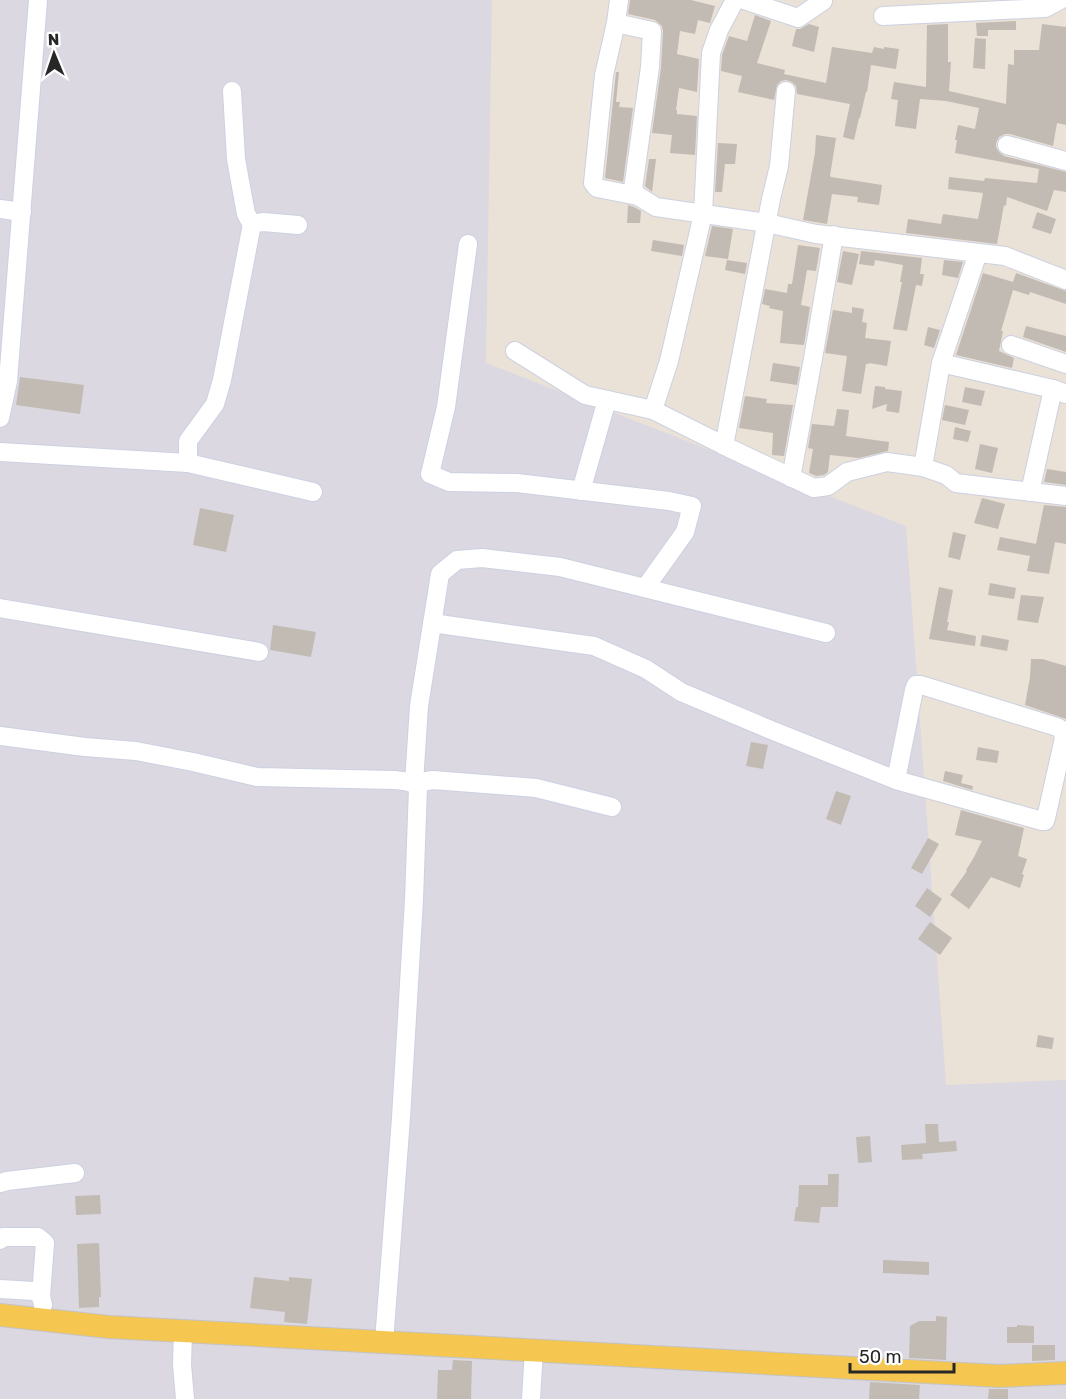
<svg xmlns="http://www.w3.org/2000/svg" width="1066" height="1399" font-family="Rubik,sans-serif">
	<rect width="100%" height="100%" fill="#eae1d7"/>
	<path fill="#dbd8e2" d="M0 0H492L486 363 906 526 946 1085 1066 1080V1399H0Z"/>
	<g fill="#c2bbb4">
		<path d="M630 0H691L715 6 710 23 698 20 695 34 680 31 677 54 699 59 697 92 679 88 676 110H677V114L697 116 695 155 670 153 672 135 652 133 661 68 663 31 662 26 655 20 628 14Z"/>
		<path d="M755 15 771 21 757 63 785 70 784 74 826 83 832 47 872 53 874 47 884 49V47L899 49 896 69 871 65 867 92H866L860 118H859L854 140 843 137 850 104 797 94 796 86 792 82 786 80 781 81 777 85 774 100 738 92 742 76 721 71 722 55 729 36 747 41Z"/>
		<path d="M1016 21V30H988V36H977L976 23Z"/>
		<path d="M809 24 819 27 814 52 792 46 796 29H800Z"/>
		<path d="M948 24V62H951L949 91 1006 104 1008 64 1014 65V50H1039L1042 24 1066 27V125L1057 123 1053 146 1010 134H1005L999 137 996 143V147L999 152 1004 156 1066 172V192L1054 190 1047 211 1007 197 1006 206 1004 205 997 244 906 233 908 219 941 224 943 214 978 219 983 193 948 189 949 177 984 181 985 178 1037 183 1039 169 955 153 957 140H955L958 125 975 129 979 108 946 101 920 99 916 129 895 126 898 100 891 99 894 82 926 87 927 25Z"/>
		<path d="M975 38 986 39 985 69 973 68Z"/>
		<path d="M616 72H619L616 102H620L619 107 633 108 623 182 605 178Z"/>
		<path d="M816 135 836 138 830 176 831 177 882 185 879 205 857 202 858 197 832 194 827 224 803 220 815 153Z"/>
		<path d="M718 143 737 144 735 164H725L722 192H715Z"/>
		<path d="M649 159H656L652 192 645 186Z"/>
		<path d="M628 205 634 207 641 211 640 223H627Z"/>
		<path d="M1037 212 1056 219 1051 234 1032 228Z"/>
		<path d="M712 226 733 229 728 259 705 256Z"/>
		<path d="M653 240 684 245 682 256 651 251Z"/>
		<path d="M798 245 820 248 816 271 807 270 801 305 810 307 804 345 780 343 783 311 769 308 770 306 762 304 765 289 787 293 788 284H792Z"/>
		<path d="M843 251 859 254 852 285 837 282Z"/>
		<path d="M861 251 922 258 920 274H924L922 286 916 285 907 331 893 329 902 282H900L903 265 875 260 874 266 859 264Z"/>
		<path d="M727 260 747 263 745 274 725 270Z"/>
		<path d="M944 260 963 262 958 278 942 275Z"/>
		<path d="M983 273 1013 282 1016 273 1066 291V304L1030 292 1029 295 1013 290 1001 331H1003L999 351 1014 358 1012 368 956 355Z"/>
		<path d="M852 307 864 309 862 322 867 323 865 338 891 341 887 366 869 363V364H866L861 394 842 391 847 356 825 353 833 310 852 313Z"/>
		<path d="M1026 326 1066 336V352L1023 337Z"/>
		<path d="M928 327 940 330 934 348 924 345Z"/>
		<path d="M773 363 800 367 797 385 770 381Z"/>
		<path d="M20 377 84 385 80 414 16 405Z"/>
		<path d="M875 386 885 387V389L902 391 899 413 886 411 887 404 872 409Z"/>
		<path d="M965 387 985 391 981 406 962 402Z"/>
		<path d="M745 396 767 399 766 403 793 405 784 456 772 455 773 433 739 428Z"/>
		<path d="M945 405 969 410 965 425 942 420Z"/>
		<path d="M837 409 849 410 846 436 889 442 888 451 859 458 830 455 828 472 824 475 816 476 809 473 813 449 808 448 812 424 834 426Z"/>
		<path d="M955 427 971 431 968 442 953 439Z"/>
		<path d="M980 444 998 448 992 473 975 469Z"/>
		<path d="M1047 469 1066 472V485L1044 482Z"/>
		<path d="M982 498 1005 504 998 529 974 523Z"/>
		<path d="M1044 505 1066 507V544L1055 542 1049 574 1027 571 1030 556 997 550 1000 537 1036 544Z"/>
		<path d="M200 508 234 515 226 552 193 545Z"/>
		<path d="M953 532 966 535 960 560 948 557Z"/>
		<path d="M990 583 1016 588 1014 599 988 595Z"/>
		<path d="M939 587 953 590 947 622H949L947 630 976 636 975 646 929 639Z"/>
		<path d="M1021 595 1044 597 1038 623 1017 620Z"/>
		<path d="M273 625 316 632 311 657 270 650Z"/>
		<path d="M982 635 1009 640 1007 651 980 646Z"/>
		<path d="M1031 659H1042L1066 666V719L1025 705 1030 677Z"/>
		<path d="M751 742 768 745 763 769 746 766Z"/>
		<path d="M978 747 999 751 997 763 976 760Z"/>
		<path d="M945 771 963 775 961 783 973 786 972 790 943 781Z"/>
		<path d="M836 791 851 796 841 825 826 819Z"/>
		<path d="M961 810 1024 828 1018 856 1027 859 1022 874 1024 875 1020 888 991 877 969 909 950 895 967 871 966 870 973 859 982 841 955 835Z"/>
		<path d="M928 838 939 844 922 874 911 868Z"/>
		<path d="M927 888 942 899 930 917 915 906Z"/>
		<path d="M930 922 952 938 940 955 918 939Z"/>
		<path d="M1038 1035 1054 1038 1052 1049 1036 1047Z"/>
		<path d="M925 1124H938L939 1142 956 1141 957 1151 922 1154 923 1159 902 1160 901 1145 926 1143Z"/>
		<path d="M870 1136 872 1162 858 1163 856 1137Z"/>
		<path d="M828 1174H839L838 1207H821L819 1223 794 1221 796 1207H798L799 1185H828Z"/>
		<path d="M100 1195 101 1214 76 1215 75 1196Z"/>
		<path d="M99 1243 101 1297H99V1307L79 1308 77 1244Z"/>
		<path d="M883 1260 929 1262V1275L883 1273Z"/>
		<path d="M254 1277 289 1281V1277L312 1279 307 1324 284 1322 285 1312 250 1308Z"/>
		<path d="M936 1316 947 1317 946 1360 909 1358 910 1326 919 1321H936Z"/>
		<path d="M1017 1325 1034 1326V1343H1007V1327H1017Z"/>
		<path d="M1032 1345H1055V1360L1032 1361Z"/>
		<path d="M453 1360 472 1361 471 1399H437L438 1370H452Z"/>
		<path d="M870 1382 920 1385 919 1399H869Z"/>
		<path d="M989 1389H1008V1399H988Z"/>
	</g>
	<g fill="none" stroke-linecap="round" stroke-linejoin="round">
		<g stroke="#ccd1e1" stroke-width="20">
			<g id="minor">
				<path d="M619 0 616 23 604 75 593 183 597 188 638 196 656 207 767 223 816 234 1005 256 1066 280"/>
				<path d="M744 0 798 18 823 1V0"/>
				<path d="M883 16 1045 8 1060 0"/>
				<path d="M616 23 652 31 650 67 633 189 638 196"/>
				<path d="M232 91 236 159 246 214 252 224 263 222 298 225"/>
				<path d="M1007 145 1066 161"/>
				<path d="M0 209 22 212"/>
				<path d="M468 244 446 407 430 474 449 482 517 483 669 501 692 506 685 532 645 588"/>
				<path d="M978 253 941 363 923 467 946 475 956 483 1066 496"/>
				<path d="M1011 345 1066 364"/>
				<path d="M515 351 585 395 653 410 669 361 703 214 711 53 719 30 735 0"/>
				<path d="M941 363 1053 389 1066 394"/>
				<path d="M653 410 729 448 814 488 828 486 847 472 887 462 923 467"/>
				<path d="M0 418 8 381 38 0"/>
				<path d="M724 446 771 199 779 166 786 91"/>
				<path d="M0 452 188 463 313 492"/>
				<path d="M188 463V441L215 404 222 380 252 224"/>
				<path d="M791 478 814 353 834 235"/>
				<path d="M581 491 607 400"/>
				<path d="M1030 492 1053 389"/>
				<path d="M0 608 259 652"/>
				<path d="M432 623 594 646 646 669 681 692 771 730 896 780 1042 821H1045L1046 818 1064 738 1062 730 1057 727 921 685H916L914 690 896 780"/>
				<path d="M0 736 85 747 136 751 193 762 257 777 395 780C404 781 412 781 418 787L414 900 401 1118 384 1342"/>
				<path d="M612 807 536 788 433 780 414 783 419 706 440 574 457 560 482 558 560 567 826 633"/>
				<path d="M0 1183 7 1181 75 1173"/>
				<path d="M0 1240 3 1237H38L45 1243 41 1296"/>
				<path d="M0 1289 34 1291 41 1296 43 1305"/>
				<path d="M183 1331 182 1365 185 1399"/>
				<path d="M531 1399 534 1350"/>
			</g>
		</g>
		<g stroke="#c3c3c3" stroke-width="24">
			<path id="major" d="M0 1315 109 1327 999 1376 1066 1373"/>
		</g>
		<use href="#minor" stroke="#fff" stroke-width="18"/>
		<use href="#major" stroke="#f5c751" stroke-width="22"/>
	</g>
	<g transform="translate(54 54) rotate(358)" stroke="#ffffff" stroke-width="4.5" paint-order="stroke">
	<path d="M0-4.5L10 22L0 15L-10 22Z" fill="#272727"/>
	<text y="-9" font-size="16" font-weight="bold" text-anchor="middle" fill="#272727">N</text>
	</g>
	<path d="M850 1363v9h104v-9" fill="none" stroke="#272727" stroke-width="3"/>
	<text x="859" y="1363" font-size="18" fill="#272727" stroke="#ffffff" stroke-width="4.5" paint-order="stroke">50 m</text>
</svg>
